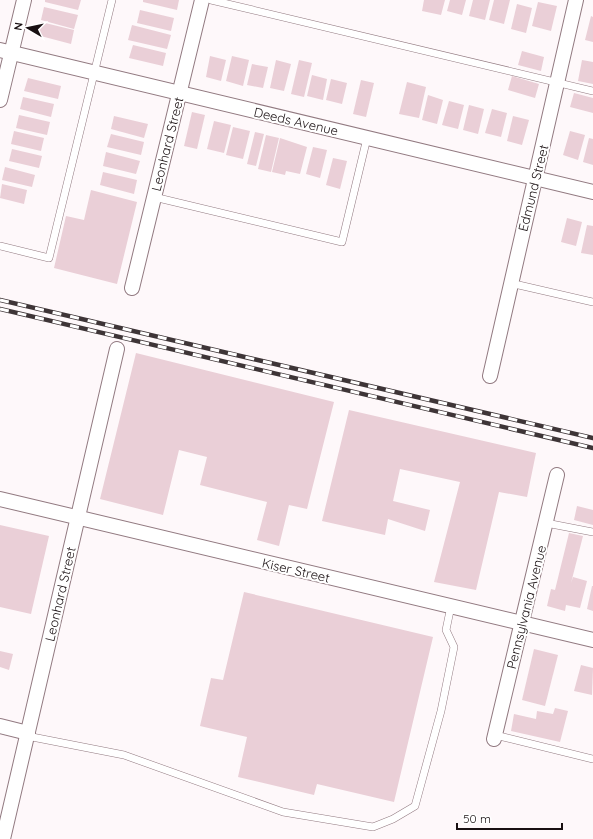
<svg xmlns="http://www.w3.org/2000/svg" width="593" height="839" font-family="Quicksand,sans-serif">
	<rect width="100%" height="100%" fill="#fef8fa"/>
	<g fill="#eacfd7">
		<path d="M45 0H81L78 10 45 2Z"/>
		<path d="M143 0H179L177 10 143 2Z"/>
		<path d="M424 0H445L441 15 422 11Z"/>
		<path d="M450 0H466L462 15 447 11Z"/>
		<path d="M473 0H490L485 20 469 16Z"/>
		<path d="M494 0H510L504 24 489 20Z"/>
		<path d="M538 2 557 6 551 31 532 26Z"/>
		<path d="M517 4 532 8 526 33 511 29Z"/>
		<path d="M44 7 78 15 74 29 41 20Z"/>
		<path d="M140 10 174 18 171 31 137 23Z"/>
		<path d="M591 16 593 17V42L585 40Z"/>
		<path d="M41 22 74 30 71 44 37 35Z"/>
		<path d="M132 25 171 35 167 49 128 40Z"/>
		<path d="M133 45 166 53 163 66 129 58Z"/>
		<path d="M522 51 544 57 541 71 518 65Z"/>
		<path d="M210 56 226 60 221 81 206 77Z"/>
		<path d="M232 56 249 60 243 86 226 81Z"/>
		<path d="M276 60 291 64 284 91 270 88Z"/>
		<path d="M299 60 312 63 304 97 291 94Z"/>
		<path d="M582 60 593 62V84L578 81Z"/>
		<path d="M252 64 268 67 263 88 247 85Z"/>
		<path d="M312 75 327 79 323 100 307 96Z"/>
		<path d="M512 76 539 84 535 98 508 90Z"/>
		<path d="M28 78 61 86 58 99 24 91Z"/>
		<path d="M331 79 347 83 342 104 326 100Z"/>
		<path d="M361 80 374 83 366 117 353 114Z"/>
		<path d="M407 82 426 87 419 118 399 114Z"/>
		<path d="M574 93 593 98V113L570 107Z"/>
		<path d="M428 95 443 100 437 124 422 120Z"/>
		<path d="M23 97 54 104 51 117 20 109Z"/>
		<path d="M449 101 464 105 458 129 442 125Z"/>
		<path d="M469 105 484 109 478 134 463 130Z"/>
		<path d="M492 109 507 113 501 137 485 133Z"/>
		<path d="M192 112 205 115 197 149 184 146Z"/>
		<path d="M19 115 50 122 47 135 16 128Z"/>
		<path d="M114 116 148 124 144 138 111 129Z"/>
		<path d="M513 116 529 120 522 145 507 141Z"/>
		<path d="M214 121 231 125 224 153 207 149Z"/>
		<path d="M233 127 250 131 243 159 226 155Z"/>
		<path d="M14 131 44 138 41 151 11 144Z"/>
		<path d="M570 131 585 135 578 160 563 155Z"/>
		<path d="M255 132 264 134 256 166 247 164Z"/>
		<path d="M111 134 144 142 141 155 107 147Z"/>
		<path d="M266 135 279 138 271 172 258 169Z"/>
		<path d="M280 138 307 147 300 174 286 171 285 175 272 172Z"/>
		<path d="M589 138 593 139V165L583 162Z"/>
		<path d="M313 147 327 150 320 178 306 174Z"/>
		<path d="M12 149 42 156 39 168 9 161Z"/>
		<path d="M106 152 140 161 136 174 103 166Z"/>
		<path d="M333 158 347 161 340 189 326 185Z"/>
		<path d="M5 167 35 175 32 187 2 180Z"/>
		<path d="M103 172 137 180 134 194 100 185Z"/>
		<path d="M2 184 27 190 24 204 0 198Z"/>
		<path d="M91 190 137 202 117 284 54 268 66 216 84 220Z"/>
		<path d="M567 218 582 222 576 246 561 242Z"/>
		<path d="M587 225 593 226V255L581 253Z"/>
		<path d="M136 353 334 402 307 509 289 505 279 546 257 540 267 502 200 485 207 457 179 450 163 515 100 499Z"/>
		<path d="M349 410 536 453 527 497 499 492 476 590 434 582 460 482 400 469 393 501 430 510 425 531 388 519 385 535 322 521Z"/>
		<path d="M577 506 593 510V525L574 520Z"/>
		<path d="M0 525 49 536 31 614 0 607Z"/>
		<path d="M569 533 583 536 571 583 573 577 587 581 580 608 566 605 565 611 547 606 551 589 555 590Z"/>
		<path d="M592 586H593V611L587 609Z"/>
		<path d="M244 592 433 637 394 802 317 784 314 795 238 777 247 737 200 726 211 678 223 680Z"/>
		<path d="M534 649 558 655 545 706 522 700Z"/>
		<path d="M0 651 13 654 9 670 0 667Z"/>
		<path d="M581 665 593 668 592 695 574 691Z"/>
		<path d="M555 708 568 711 560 742 511 731 514 714 536 719 537 711 553 714Z"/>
	</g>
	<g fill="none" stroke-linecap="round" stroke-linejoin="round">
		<g stroke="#927a81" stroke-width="8">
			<g id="lane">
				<path d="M211 0 593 91"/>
				<path d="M154 197 342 242 367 138"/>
				<path d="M0 246 49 258 112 0"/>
				<path d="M510 283 593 302"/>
				<path d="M546 523 593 532"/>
				<path d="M495 735 593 759"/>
				<path d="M27 736 124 755 283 812 373 827 393 819 415 806 441 711 454 647 446 630 451 606"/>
			</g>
		</g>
		<g stroke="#927a81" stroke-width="16">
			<g id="street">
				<path d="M0 50 593 192"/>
				<path d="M0 100 24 0"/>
				<path d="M132 288 202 0"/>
				<path d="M490 376 576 0"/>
				<path d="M0 499 593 640"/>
				<path d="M0 726 28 733"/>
				<path d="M494 739 557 475"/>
				<path d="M3 839 117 349"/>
			</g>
		</g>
		<use href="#lane" stroke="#fff" stroke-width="7"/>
		<use href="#street" stroke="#fff" stroke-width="14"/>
		<g stroke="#3e3537" stroke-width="4.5">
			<g id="rail">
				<path d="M0 300 593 438"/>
				<path d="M0 309 593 448"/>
			</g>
		</g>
		<use href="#rail" stroke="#fff" stroke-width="3" stroke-dasharray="9" stroke-linecap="butt"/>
	</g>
	<g text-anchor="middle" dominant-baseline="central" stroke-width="4" stroke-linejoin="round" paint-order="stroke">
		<g font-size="13" fill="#191012" stroke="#fff">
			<text transform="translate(296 121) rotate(13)">Deeds Avenue</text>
			<text transform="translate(167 144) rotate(-76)">Leonhard Street</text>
			<text transform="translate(533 188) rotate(-76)">Edmund Street</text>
			<text transform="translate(296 570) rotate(13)">Kiser Street</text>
			<text transform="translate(60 594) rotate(-77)">Leonhard Street</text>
			<text transform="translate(526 607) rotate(-76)">Pennsylvania Avenue</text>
		</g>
	</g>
	<g transform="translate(28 28) rotate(279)" stroke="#ffffff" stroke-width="3" paint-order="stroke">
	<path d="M0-3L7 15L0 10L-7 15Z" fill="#191012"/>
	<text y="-6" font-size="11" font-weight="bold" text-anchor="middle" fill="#191012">N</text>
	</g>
	<path d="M457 823v6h105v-6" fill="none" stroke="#191012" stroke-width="2"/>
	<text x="463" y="823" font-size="12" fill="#191012" stroke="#ffffff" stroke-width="3" paint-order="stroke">50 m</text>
</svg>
